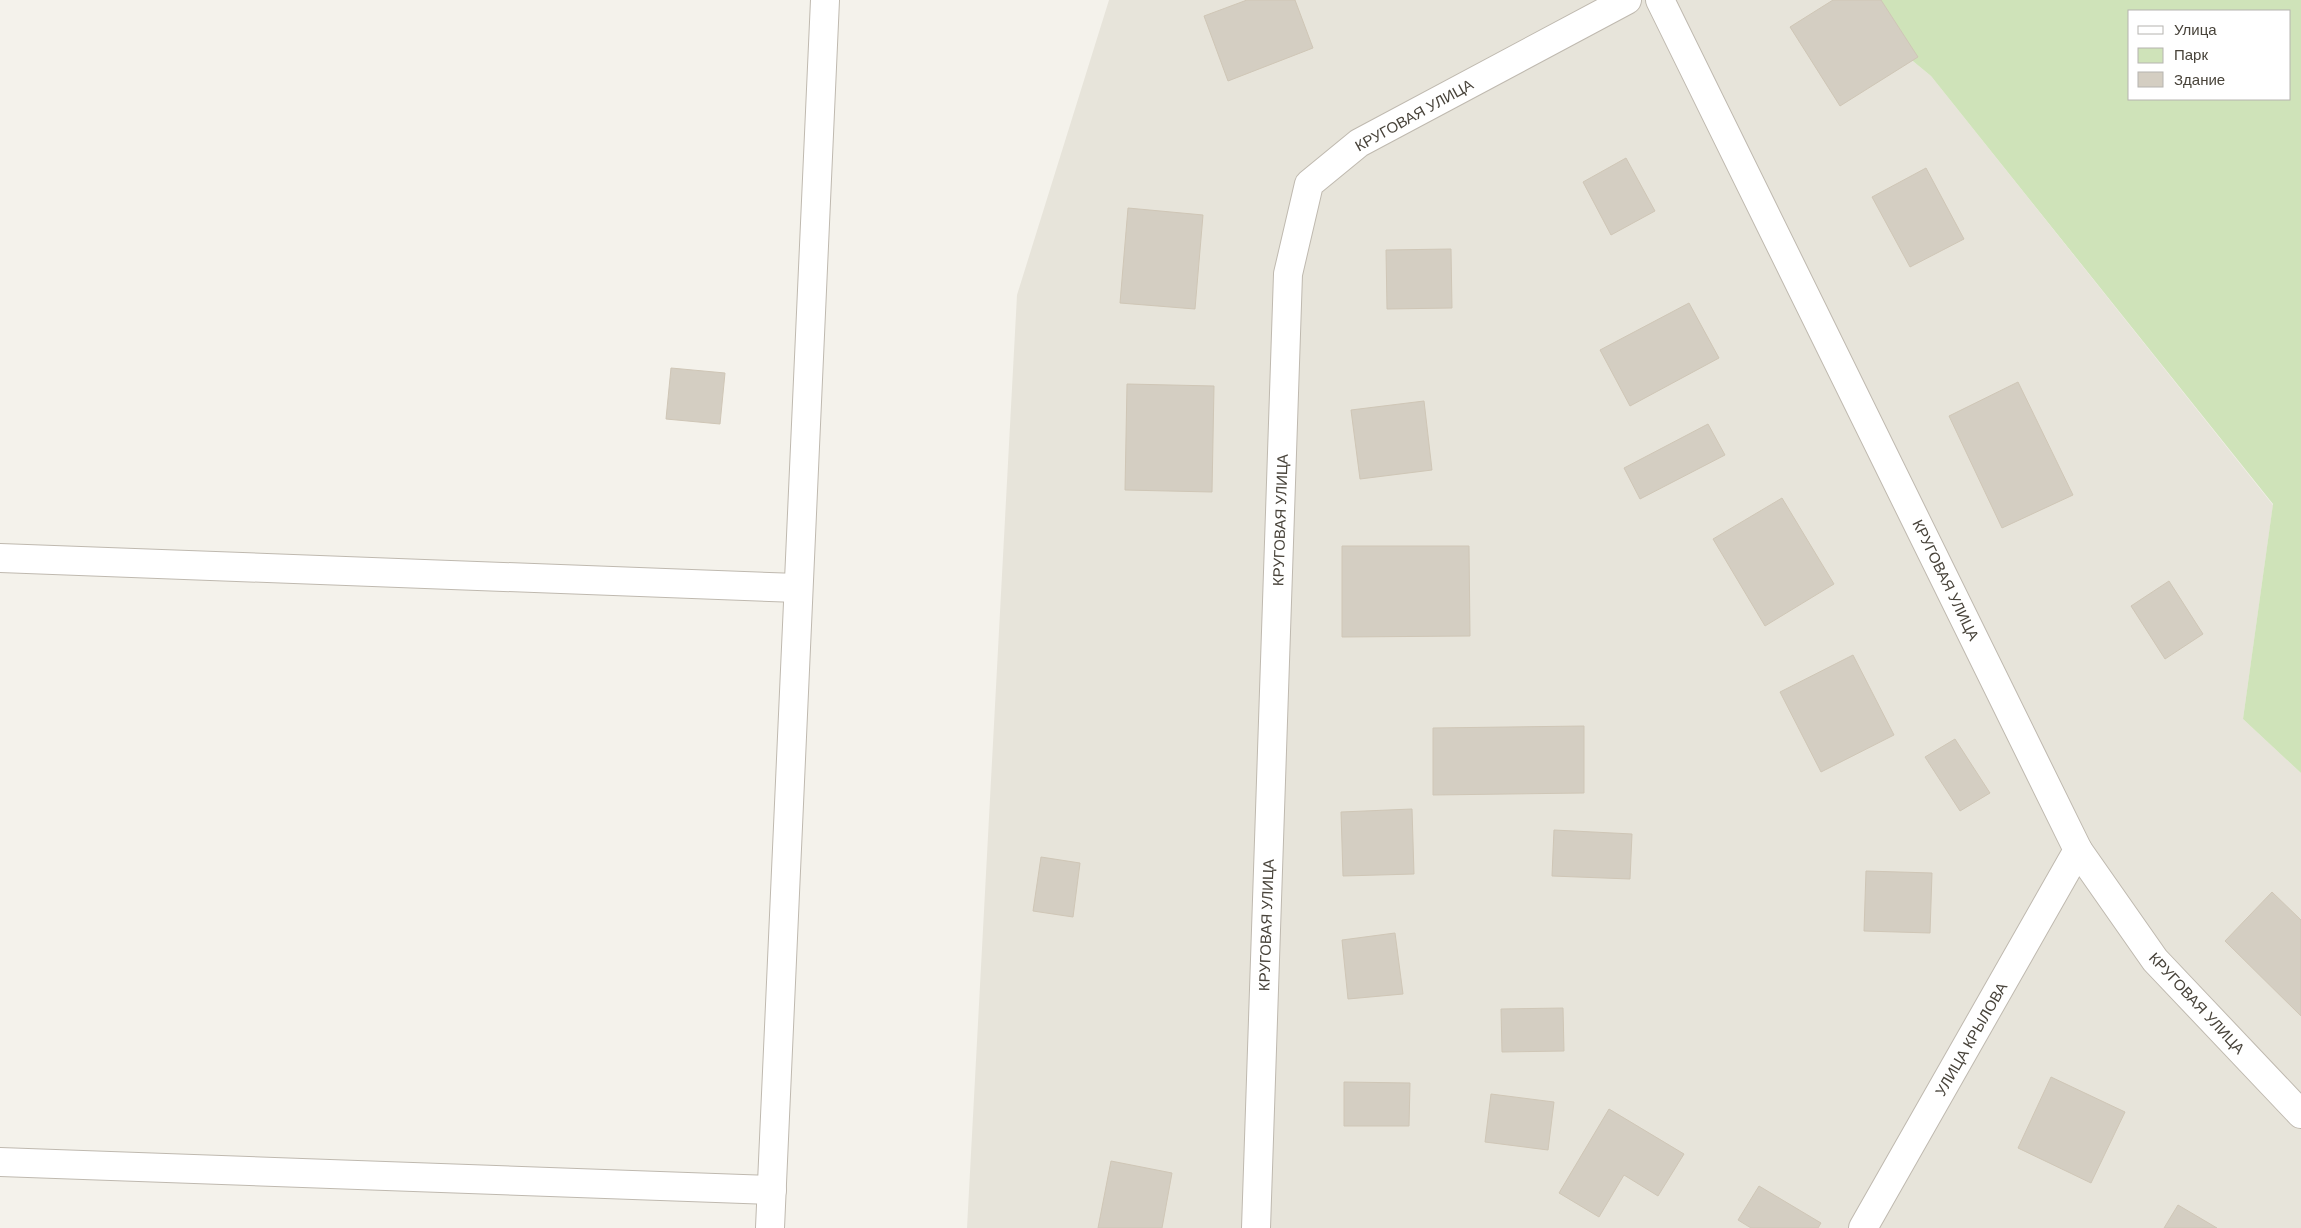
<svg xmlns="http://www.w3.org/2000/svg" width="2301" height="1228" font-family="Helvetica,sans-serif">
	<rect width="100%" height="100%" fill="#f4f2eb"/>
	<path fill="#e7e4da" d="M1109 0H1839L1931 76 2273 505 2243 719 2301 773V1228H967L1017 295Z"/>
	<path fill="#cfe3b9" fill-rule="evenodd" d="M1839 0H2301V773L2243 719 2273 504 1931 76ZM2130 11H2290V99H2130Z"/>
	<g fill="#d4cec2" stroke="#cfc6b6">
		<path d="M1247 0H1295L1313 48 1228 81 1204 16Z"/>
		<path d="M1833 0H1881L1918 57 1840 106 1790 27Z"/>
		<path d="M1626 158 1655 211 1611 235 1583 182Z"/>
		<path d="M1926 168 1964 239 1910 267 1872 197Z"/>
		<path d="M1128 208 1203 215 1195 309 1120 303Z"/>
		<path d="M1451 249 1452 308 1387 309 1386 250Z"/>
		<path d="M1689 303 1719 358 1630 406 1600 350Z"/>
		<path d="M671 368 725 373 720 424 666 419Z"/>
		<path d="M2018 382 2073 495 2002 528 1949 416Z"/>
		<path d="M1127 384 1214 386 1212 492 1125 490Z"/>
		<path d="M1424 401 1432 470 1360 479 1351 410Z"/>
		<path d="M1708 424 1725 455 1640 499 1624 468Z"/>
		<path d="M1782 498 1834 584 1765 626 1713 539Z"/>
		<path d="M1342 546H1469L1470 636 1342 637Z"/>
		<path d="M2169 581 2203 634 2165 659 2131 606Z"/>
		<path d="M1853 655 1894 735 1821 772 1780 692Z"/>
		<path d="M1584 726V793L1433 795V728Z"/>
		<path d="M1955 739 1990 793 1960 811 1925 757Z"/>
		<path d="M1412 809 1414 874 1343 876 1341 812Z"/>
		<path d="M1554 830 1632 834 1630 879 1552 876Z"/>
		<path d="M1041 857 1080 863 1073 917 1033 911Z"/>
		<path d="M1866 871 1932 873 1930 933 1864 931Z"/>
		<path d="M2272 892 2301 920V1016L2225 941Z"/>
		<path d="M1395 933 1403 994 1348 999 1342 940Z"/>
		<path d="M1563 1008 1564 1051 1502 1052 1501 1009Z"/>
		<path d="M2051 1077 2125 1112 2091 1183 2018 1148Z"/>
		<path d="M1344 1082 1410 1083 1409 1126H1344Z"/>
		<path d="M1491 1094 1554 1102 1548 1150 1485 1142Z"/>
		<path d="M1609 1109 1684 1154 1658 1196 1624 1175 1599 1217 1559 1193Z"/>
		<path d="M1111 1161 1172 1173 1162 1228H1098Z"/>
		<path d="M1759 1186 1821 1223 1818 1228H1751L1738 1220Z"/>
		<path d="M2178 1205 2217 1228H2164Z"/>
	</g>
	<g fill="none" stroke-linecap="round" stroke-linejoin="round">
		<g stroke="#bfb9af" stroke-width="30">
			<g id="minor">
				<path d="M1660 0 2078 850 2155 960 2301 1114"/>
				<path d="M0 558 798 588"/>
				<path d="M0 1162 772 1190"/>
				<path d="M770 1228 825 0"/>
				<path d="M1256 1228 1288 274 1309 184 1359 143 1627 0"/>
				<path d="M1863 1228 2078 850"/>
			</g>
		</g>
		<use href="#minor" stroke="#fff" stroke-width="28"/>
	</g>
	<g text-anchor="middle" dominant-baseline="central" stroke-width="4" stroke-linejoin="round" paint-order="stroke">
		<g font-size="15" fill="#48433a" stroke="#fff">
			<text transform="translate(1414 115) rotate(-29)">КРУГОВАЯ УЛИЦА</text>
			<text transform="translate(1280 520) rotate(-88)">КРУГОВАЯ УЛИЦА</text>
			<text transform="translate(1946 580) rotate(64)">КРУГОВАЯ УЛИЦА</text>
			<text transform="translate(1266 925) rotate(-88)">КРУГОВАЯ УЛИЦА</text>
			<text transform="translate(2197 1003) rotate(47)">КРУГОВАЯ УЛИЦА</text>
			<text transform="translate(1971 1039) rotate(-60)">УЛИЦА КРЫЛОВА</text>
		</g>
	</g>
	<rect x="2128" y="10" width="162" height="90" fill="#ffffff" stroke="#b6b4b0"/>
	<rect x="2138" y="26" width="25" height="8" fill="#ffffff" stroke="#b6b4b0"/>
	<text x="2174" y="35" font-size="15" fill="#48433a">Улица</text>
	<rect x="2138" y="48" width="25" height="15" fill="#cfe3b9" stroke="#b6b4b0"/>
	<text x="2174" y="60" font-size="15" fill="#48433a">Парк</text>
	<rect x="2138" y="72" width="25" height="15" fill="#d4cec2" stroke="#b6b4b0"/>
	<text x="2174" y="85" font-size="15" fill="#48433a">Здание</text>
</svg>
